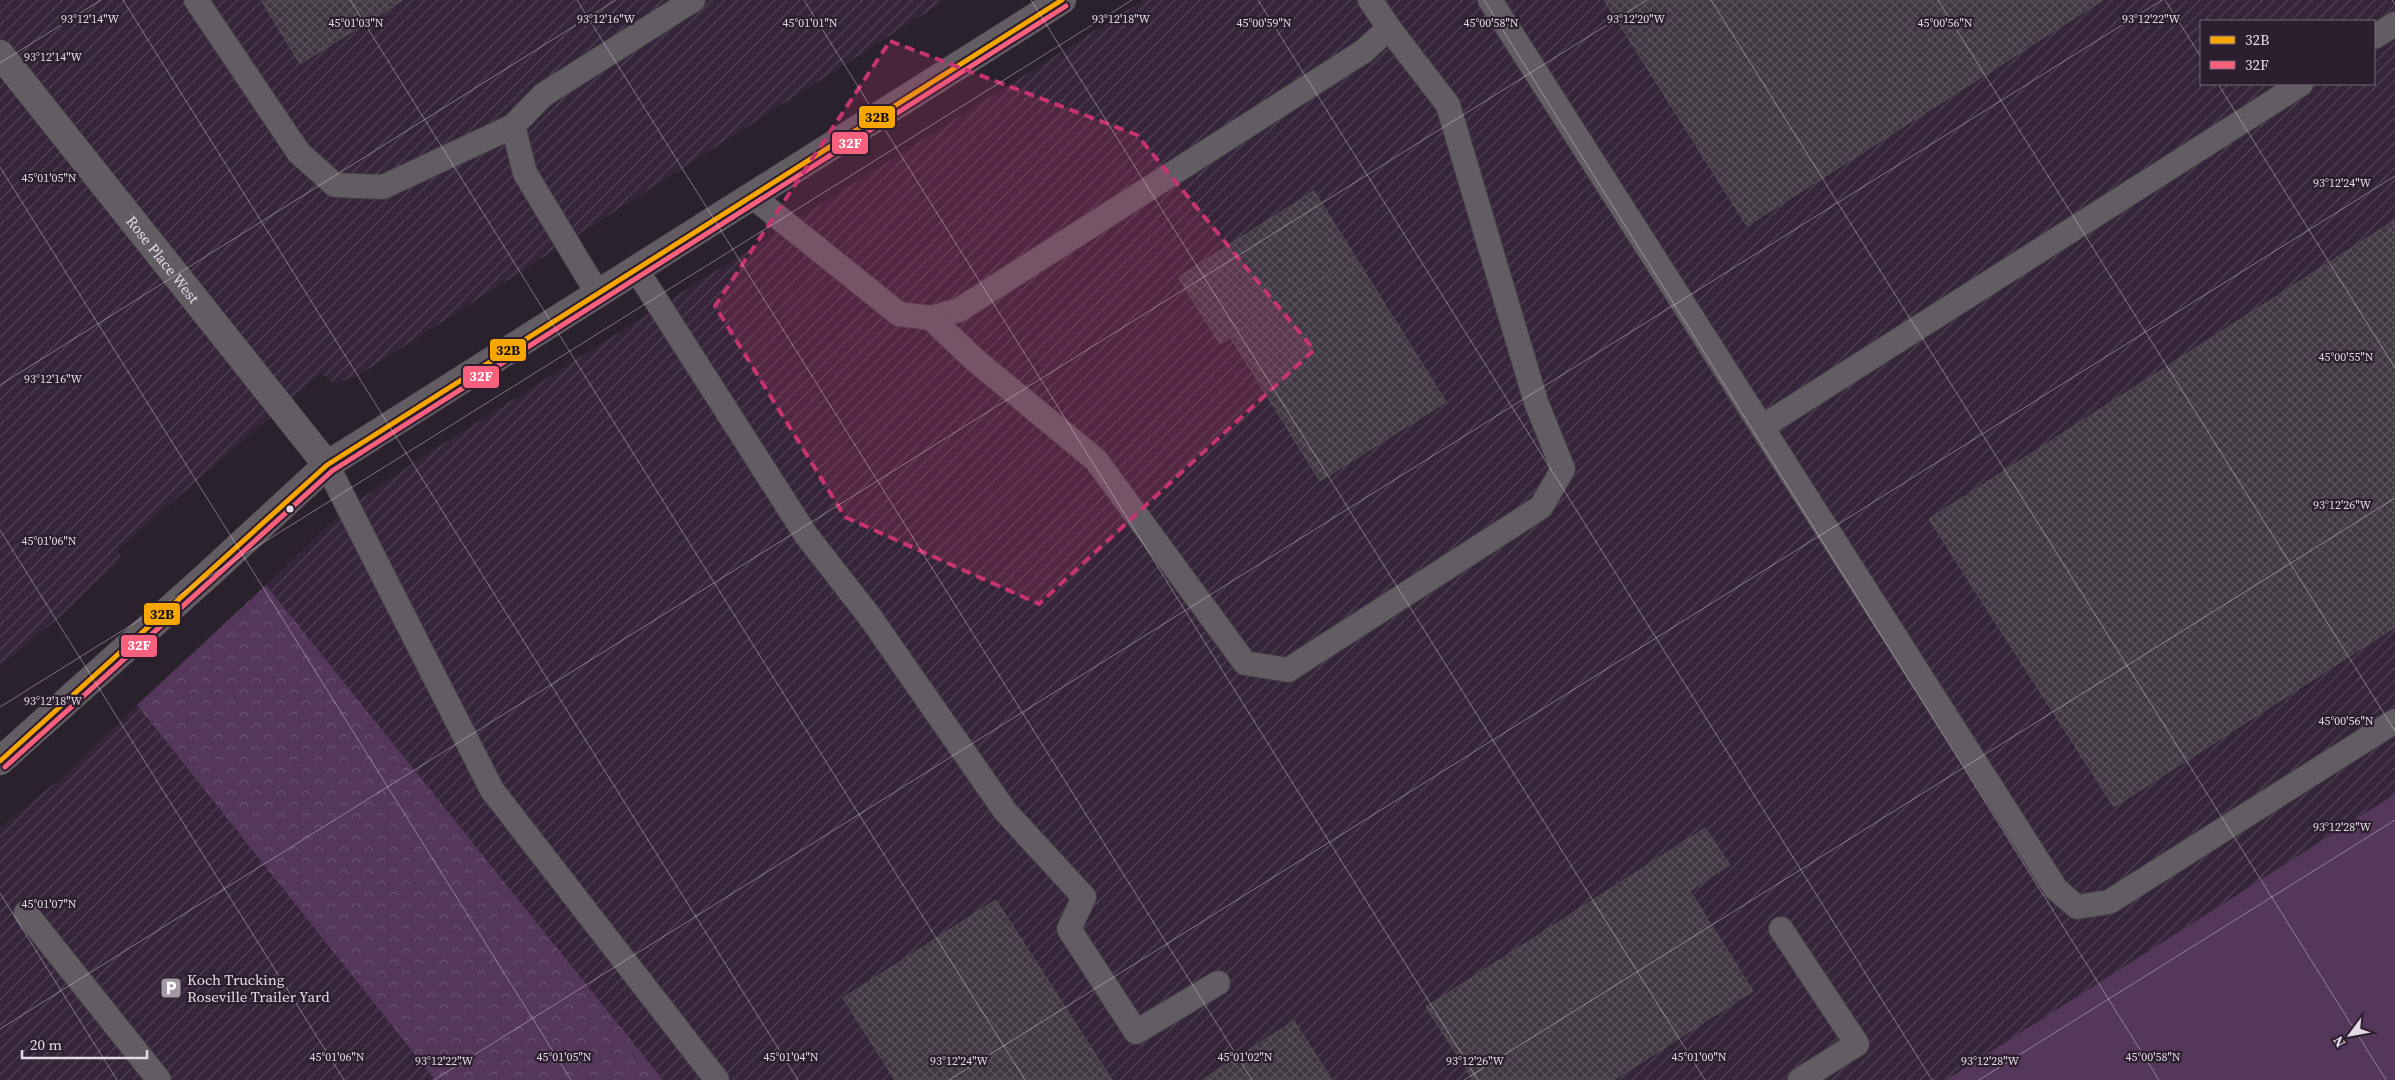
<svg xmlns="http://www.w3.org/2000/svg" width="2395" height="1080" font-family="'Source Serif 4',serif">
	<defs>
		<pattern id="industrial-furrows" width="10" height="10" patternUnits="userSpaceOnUse" patternTransform="scale(1.25)"><rect width="10" height="10" fill="#36243a"/><path d="M-1 1l2-2M0 10L10 0M9 11l2-2" fill="none" stroke="#534356"/></pattern>
		<pattern id="park-crowns" width="20" height="18" patternUnits="userSpaceOnUse" patternTransform="scale(1.25)"><rect width="20" height="18" fill="#54375a"/><path d="M2 6a3 3 0 1 1 6 0M12 15a3 3 0 1 1 6 0" fill="none" stroke="#6c5372"/></pattern>
		<pattern id="building-cross-hatch" width="8" height="8" patternUnits="userSpaceOnUse" patternTransform="scale(1.25)"><rect width="8" height="8" fill="#3f3841"/><path d="M0 0l8 8M0 8l8-8" fill="none" stroke="#5b545c"/></pattern>
	</defs>
	<rect width="100%" height="100%" fill="#29212b"/>
	<g fill="url(#industrial-furrows)" fill-rule="evenodd">
		<path d="M0 0H946L356 377 334 384 321 373 117 550 122 558 61 616 0 666Z"/>
		<path d="M1143 0H2395V794L1946 1080H663L266 585 328 525 356 502 416 461ZM2201 21H2374V84H2201Z"/>
		<path d="M137 705 435 1080H0V827L64 776Z"/>
	</g>
	<path fill="#54375a" d="M2395 794V1080H1946Z"/>
	<path fill="url(#park-crowns)" d="M266 585 663 1080H435L137 705Z"/>
	<g fill="url(#building-cross-hatch)" stroke="#544d55">
		<path d="M261 0H403L300 64Z"/>
		<path d="M1604 0H2103L1747 226Z"/>
		<path d="M1314 191 1356 258 1220 344 1178 277Z"/>
		<path d="M2395 220V627L2114 807 1929 519Z"/>
		<path d="M1356 258 1446 402 1320 481 1230 337Z"/>
		<path d="M1705 828 1730 865 1690 891 1753 991 1614 1080H1473L1426 1007Z"/>
		<path d="M996 900 1112 1080H895L843 998Z"/>
		<path d="M1294 1021 1332 1080H1202Z"/>
	</g>
	<g fill="none" stroke-linecap="round" stroke-linejoin="round">
		<g stroke="#443c45" stroke-width="26">
			<g id="lane">
				<path d="M196 0 299 153 335 185 383 187 513 126"/>
				<path d="M1490 0 2056 889 2077 907 2109 902 2395 721"/>
				<path d="M2374 37 2395 24"/>
				<path d="M752 196 899 314 931 318 959 310 1364 51 1389 28 1370 0"/>
				<path d="M636 269 806 535 870 617 1005 811 1084 897 1069 929 1136 1032 1218 983"/>
				<path d="M598 294 525 173 513 126 543 95 693 0"/>
				<path d="M931 318 975 360 1096 460 1245 663 1288 670 1541 507 1563 469 1536 402 1448 105 1389 28"/>
				<path d="M1762 427 2301 84"/>
				<path d="M327 465 492 790 717 1080"/>
				<path d="M26 913 159 1080"/>
				<path d="M1781 929 1857 1044 1800 1080"/>
			</g>
		</g>
		<g stroke="#443c45" stroke-width="29">
			<g id="street">
				<path id="s1" d="M0 54 327 465"/>
			</g>
		</g>
		<g stroke="#443c45" stroke-width="29">
			<path id="secondary" d="M0 761 209 574 327 465 1062 0"/>
		</g>
		<use href="#lane" stroke="#625c63" stroke-width="24"/>
		<use href="#street" stroke="#625c63" stroke-width="28"/>
		<use href="#secondary" stroke="#625c63" stroke-width="28"/>
		<g stroke="#2c1d2f" stroke-width="9">
			<path id="bus-1" d="M0 761 327 465 1062 0"/>
		</g>
		<g stroke="#2c1d2f" stroke-width="9">
			<path id="bus-2" d="M5 767 332 471 1066 6"/>
		</g>
		<use href="#bus-1" stroke="#f7a600" stroke-width="5"/>
		<use href="#bus-2" stroke="#f8607d" stroke-width="5"/>
	</g>
	<path fill="#c73570" fill-opacity="0.2" stroke="#c73570" stroke-width="4" stroke-dasharray="10 6" stroke-linejoin="round" d="M890 41 1137 135 1314 350 1039 604 845 517 715 306Z"/>
	<path fill="none" stroke="#e4d9e5" stroke-width="1" stroke-opacity="0.45" d="M123 0 798 1080M350 0 1025 1080M577 0 1252 1080M804 0 1478 1080M1031 0 1705 1080M1258 0 1932 1080M1484 0 2159 1080M1711 0 2386 1080M1938 0 2395 731M2165 0 2201 57M2392 0 2395 4M0 63 101 0M2218 84 2395 368M0 167 571 1080M0 385 616 0M0 530 344 1080M0 707 1132 0M0 893 117 1080M0 1029 1647 0M434 1080 2162 0M949 1080 2395 176M1464 1080 2395 498M1979 1080 2395 820"/>
	<defs>
		<g id="parking-square" transform="scale(1.125)"><rect x="-9" y="-9" width="18" height="18" rx="4" fill="#a399a4" stroke="#2c1d2f"/><path d="M-3.5-5.5H1a3.5 3.5 0 0 1 0 7H-1V5.5H-3.5ZM-1-3.4V-.6H.8a1.4 1.4 0 0 0 0-2.8Z" fill="#fff"/></g>
	</defs>
	<g fill-rule="evenodd">
		<use href="#parking-square" x="171" y="988"/>
	</g>
	<circle fill="#e4d9e5" stroke="#2c1d2f" stroke-width="2" cx="290" cy="509" r="4.5"/>
	<g text-anchor="middle" dominant-baseline="central" stroke-width="4.5" stroke-linejoin="round" paint-order="stroke">
		<g font-size="15" fill="#e4d9e5" stroke="#2c1d2f">
			<text stroke="none"><textPath href="#s1" startOffset="262">Rose Place West</textPath></text>
		</g>
		<g font-size="15" fill="#e4d9e5" stroke="#2c1d2f" text-anchor="start">
			<text x="187" y="979">Koch Trucking<tspan x="187" dy="17">Roseville Trailer Yard</tspan></text>
		</g>
	</g>
	<g font-size="12" text-anchor="middle" fill="#e4d9e5" stroke="#2c1d2f" stroke-width="4.5" stroke-linejoin="round" paint-order="stroke">
		<text x="90" y="23">93°12'14"W</text>
		<text x="1121" y="23">93°12'18"W</text>
		<text x="1636" y="23">93°12'20"W</text>
		<text x="2151" y="23">93°12'22"W</text>
		<text x="606" y="23">93°12'16"W</text>
		<text x="1945" y="27">45°00'56"N</text>
		<text x="356" y="27">45°01'03"N</text>
		<text x="810" y="27">45°01'01"N</text>
		<text x="1264" y="27">45°00'59"N</text>
		<text x="1491" y="27">45°00'58"N</text>
		<text x="53" y="61">93°12'14"W</text>
		<text x="49" y="182">45°01'05"N</text>
		<text x="2342" y="187">93°12'24"W</text>
		<text x="2346" y="361">45°00'55"N</text>
		<text x="53" y="383">93°12'16"W</text>
		<text x="2342" y="509">93°12'26"W</text>
		<text x="49" y="545">45°01'06"N</text>
		<text x="53" y="705">93°12'18"W</text>
		<text x="2346" y="725">45°00'56"N</text>
		<text x="2342" y="831">93°12'28"W</text>
		<text x="49" y="908">45°01'07"N</text>
		<text x="337" y="1061">45°01'06"N</text>
		<text x="564" y="1061">45°01'05"N</text>
		<text x="791" y="1061">45°01'04"N</text>
		<text x="1245" y="1061">45°01'02"N</text>
		<text x="1699" y="1061">45°01'00"N</text>
		<text x="2153" y="1061">45°00'58"N</text>
		<text x="444" y="1065">93°12'22"W</text>
		<text x="959" y="1065">93°12'24"W</text>
		<text x="1475" y="1065">93°12'26"W</text>
		<text x="1990" y="1065">93°12'28"W</text>
	</g>
	<g stroke="#2c1d2f" stroke-width="2">
		<rect x="858" y="105" width="38" height="24" rx="5" fill="#f7a600"/>
		<rect x="831" y="131" width="38" height="24" rx="5" fill="#f8607d"/>
		<rect x="489" y="338" width="38" height="24" rx="5" fill="#f7a600"/>
		<rect x="462" y="365" width="38" height="24" rx="5" fill="#f8607d"/>
		<rect x="143" y="602" width="38" height="24" rx="5" fill="#f7a600"/>
		<rect x="120" y="634" width="38" height="24" rx="5" fill="#f8607d"/>
	</g>
	<g font-size="14" text-anchor="middle" font-weight="bold" fill="#fff">
		<text x="850" y="148">32F</text>
		<text x="481" y="381">32F</text>
		<text x="139" y="650">32F</text>
	</g>
	<g font-size="14" text-anchor="middle" font-weight="bold" fill="#111">
		<text x="877" y="122">32B</text>
		<text x="508" y="355">32B</text>
		<text x="162" y="619">32B</text>
	</g>
	<rect x="2200" y="20" width="175" height="65" fill="#2c1d2f" stroke="#766878"/>
	<rect x="2210" y="36" width="25" height="8" fill="#f7a600" stroke="#766878"/>
	<text x="2245" y="45" font-size="15" fill="#e4d9e5">32B</text>
	<rect x="2210" y="61" width="25" height="8" fill="#f8607d" stroke="#766878"/>
	<text x="2245" y="70" font-size="15" fill="#e4d9e5">32F</text>
	<g transform="translate(2350 1035) rotate(238)" stroke="#2c1d2f" stroke-width="4" paint-order="stroke">
	<path d="M0-4L9 19L0 12L-9 19Z" fill="#e4d9e5"/>
	<text y="-8" font-size="14" font-weight="bold" text-anchor="middle" fill="#e4d9e5">N</text>
	</g>
	<path d="M22 1050v8h125v-8" fill="none" stroke="#e4d9e5" stroke-width="2.5"/>
	<text x="30" y="1050" font-size="15" fill="#e4d9e5" stroke="#2c1d2f" stroke-width="4" paint-order="stroke">20 m</text>
</svg>
